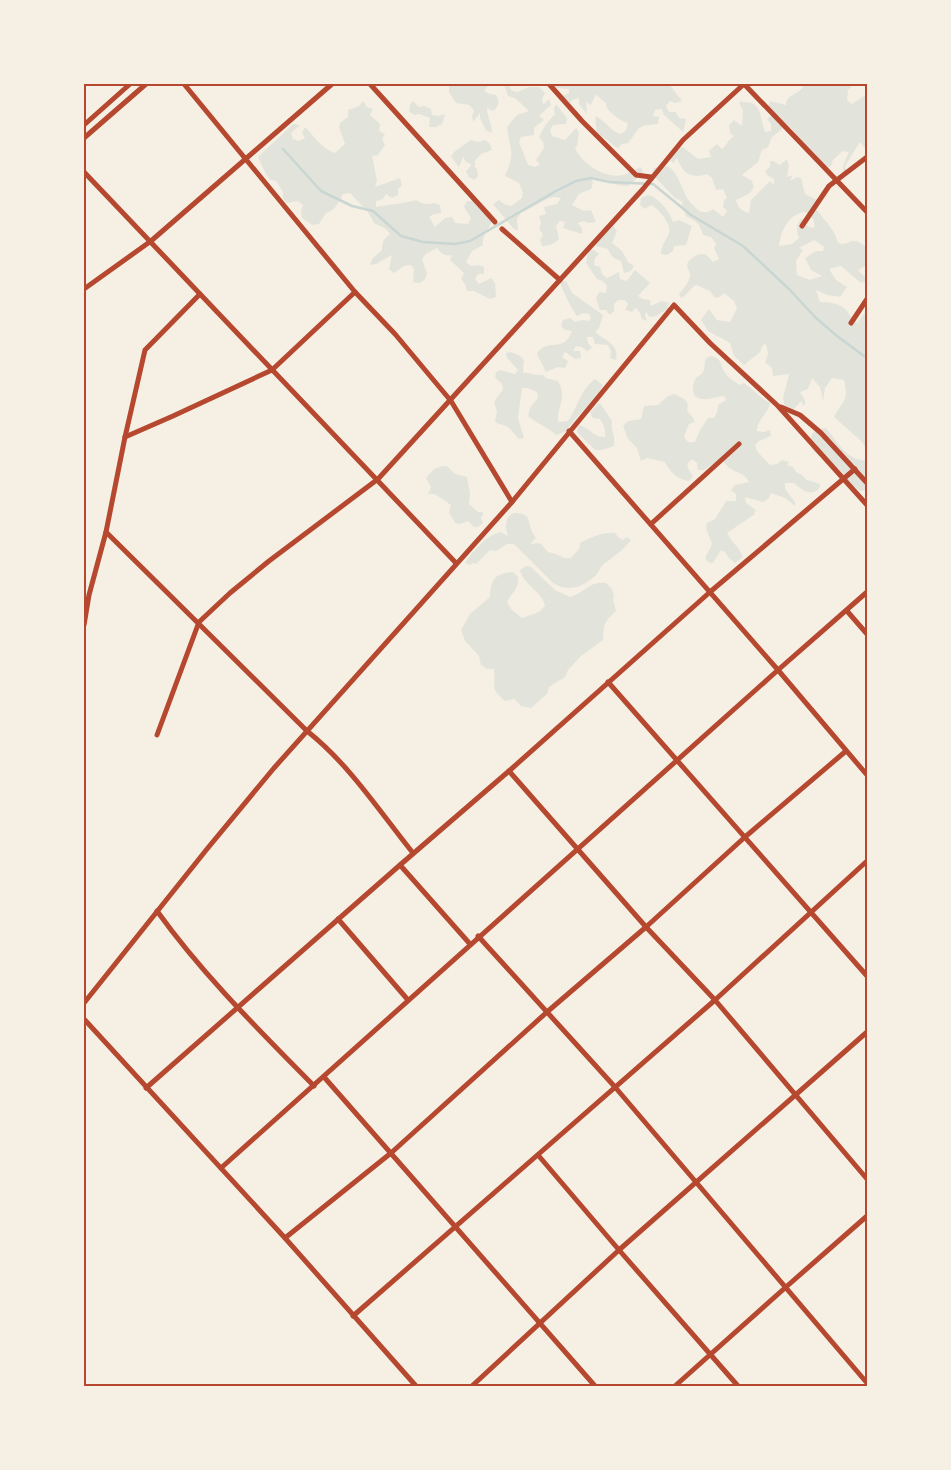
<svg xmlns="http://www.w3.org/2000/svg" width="951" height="1470" font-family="Bitter,serif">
	<rect width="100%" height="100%" fill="#f6efe4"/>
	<g fill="#e2e4dc" fill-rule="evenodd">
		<path d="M449 84H489L484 91 490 94 496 95C500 102 499 106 493 111L487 108C487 117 492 124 492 133L486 130 480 118V113L473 122 472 116 474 110 469 105 456 103 449 92Z"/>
		<path d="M504 84H508L511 90 517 92 529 87H539L545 93 542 99 543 105 549 99 551 105 539 116 544 120 534 128V135L521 137 519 142 528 165 535 167 540 164 536 160 544 148 543 142 539 137 546 124 555 114 554 108 556 104 567 118 566 124 553 125 550 130 552 136 565 140 576 128 579 133 577 146 575 148C582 164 605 179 623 175 629 174 635 169 641 167L643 173 628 186C614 187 604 178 591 177L593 183 591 189 579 194 572 205 584 211 591 210 596 222 589 223 583 221 578 223 582 228V234L563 228 565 222 560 221 556 226 559 239C554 244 549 246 542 246L540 240 543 234 539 229 541 223 539 216 546 214 544 207 557 204 561 198 555 197 549 198 521 213 517 219 518 231 513 228 493 204 499 200 504 204 511 206 522 198 523 193 519 183 505 176C516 151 510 152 507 127L517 115 529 111 515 98 508 96Z"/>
		<path d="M554 84H669L682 101 675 103 670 101 666 106 669 112H676L679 118 686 119 683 132 662 113H664L661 109 655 110 653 116 659 117 658 124C635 126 641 127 628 143L622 144 618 148C610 144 607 137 597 135L595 116C606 120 610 132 621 134L626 130 628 123C622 122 610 113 607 108 606 106 606 104 606 103 603 100 599 98 596 94L591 105 586 102 587 114 579 104V98L572 100 571 103 562 97 569 93V89L556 88Z"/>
		<path d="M801 84H854L847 91 848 93 847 100 852 104 867 94V146L864 147 860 142 845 166 847 172 845 175C840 167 846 160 849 152L843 151 833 160 831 166 825 169 807 150 792 129 778 117 782 122V129L772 137 768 147 762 150 758 162 742 175 752 181 754 187 750 193 736 200C738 208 741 211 749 213L751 200 770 181 774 185V179L768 176 765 171 770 167V161H773L780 165 787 159 789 165 787 177 793 175 790 181 797 177 801 178 805 194 817 200 816 209C824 220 835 229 838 243 849 246 847 240 855 241 859 241 864 246 867 247V269L865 266 858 270 865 277 866 281 861 283 841 266 829 269 836 280 847 287 840 297 827 295 816 290 820 302C830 302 840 303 847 311 851 316 852 320 857 323L867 310V323L864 326 867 328V450L862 442 834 417C843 399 849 403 844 380L832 378 825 388 823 401 820 387 812 378 808 389 800 392 805 400V404L803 406 802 402H800L793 410 786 411 783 398 789 374 773 376 772 368 765 362 768 354 766 344 763 345 760 352 744 365 734 356 730 343 708 331 701 320 709 309 717 320 730 322 737 308 734 301 724 293 720 297 715 298 710 291 696 285C690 288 687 296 681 298L679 294C683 289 689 283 690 276 691 272 687 269 687 265 688 259 698 253 703 254 707 254 710 259 713 262L719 259 714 248 716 244 711 237 703 235C700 223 696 221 686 216L682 204 683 202 675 198 652 174 654 168 668 166C680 175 681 189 689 201 692 205 697 209 701 212H708L713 209 723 217 727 211 723 207 724 200 727 198 723 189 716 190 712 178 707 174C691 179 683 174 677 158L673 163 669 159 677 148 683 147 698 159 711 157 709 151 717 144 722 149C727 145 728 140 734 136L730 133 729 125 734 120 742 126 743 111 739 102C763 100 759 115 765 132L771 131V124L767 119 772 115 768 107 770 101 786 105C786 94 798 95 803 87ZM804 212C811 214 816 221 814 228 808 228 804 224 802 218 796 224 796 231 799 238L792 244 779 246C781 231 788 215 804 212ZM814 240 824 247 823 251H816L805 258 811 270 822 276 810 280 797 275 796 261 803 250 799 248Z"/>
		<path d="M363 101 367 107 373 109 370 115 380 124 379 131 385 134 382 139 385 145 378 155 372 156 377 181 375 187 400 178 402 185 398 189V195L392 198 386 194 383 199 376 201V207C390 204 402 204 416 200 422 204 427 205 434 203L440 205 441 213 434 214 429 217 435 227 445 218 452 217 455 223 468 224 471 218 464 207 467 201H474C477 208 480 210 488 211 499 225 481 229 483 245L472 251 466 262 471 266 478 265 484 267V274H478L475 279 479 284 491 278 495 283 496 297 490 299 474 291H467L465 284 461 279 464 273 450 260 452 255C445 256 442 255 437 248L426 254 422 259 427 273 425 279 420 283 413 282 414 269 411 265 404 266 394 273 389 269 392 255 376 264 370 265 372 259 382 250C382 243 383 239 390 234L386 229 374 223 368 212 350 193 343 194C338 203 336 210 326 213L319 224 313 225 302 218 301 211 303 205 298 201 287 203 283 199V192L276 181 270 180C265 173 261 164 258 157L293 124 300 125 291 133 293 139 299 141 305 138 302 133 305 127C314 136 322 149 335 153L345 144 339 127 340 123 348 117V110L359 106Z"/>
		<path d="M413 101 419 107 425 106 431 109 432 115 438 116 445 114 442 124 436 127H429L430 118 420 114 414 115 409 111 410 105Z"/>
		<path d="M471 140 478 142 485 140 490 144 492 150 481 154 474 162 476 163 474 166 477 169 478 176 474 180 469 177 466 171 471 166V164L466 162 463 157 459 167 451 157 454 152Z"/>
		<path d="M648 195C658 197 670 212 673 222L679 220 692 226 686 245 674 246 673 251 667 255 661 254C662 237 678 235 663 216 659 211 657 208 651 205L645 209 640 205 641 198Z"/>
		<path d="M613 226 617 231 612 243 622 251 628 262 634 266 631 271 624 273 621 261C614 259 611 256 608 249L596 246 598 240 603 236Z"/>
		<path d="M588 249 594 250 599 254 595 258 594 265 600 267 602 274 607 278 619 272 620 279 627 281 635 270 650 283 638 296 643 299 650 300 651 306 662 301 669 303 667 309 656 316 650 317 646 312 645 315 647 321 642 319 640 313 636 308 632 312 625 310 628 304 625 300H618L614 304V311L610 315 606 310H600L596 298 599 292 606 293 607 286 603 281 597 279 586 263Z"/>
		<path d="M566 281 572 293 603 315 599 328 595 332C605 340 620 345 616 360L610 358 611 351 608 345 595 344 593 337H587L588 343 592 348 587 351 582 347 576 346 573 351H580L581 358 575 359 565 352 562 357 568 361 565 368 558 367 546 372 537 354C546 337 564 354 572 331L565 330 561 326 563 320 570 318 575 322 582 320 589 321 591 318 589 314 583 313 577 316C573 312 561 287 560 282Z"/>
		<path d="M511 352 520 356 524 360 523 373C530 372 535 376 543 375L546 378 558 381C568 399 557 404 558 422L568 421C578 407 580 390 595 379L603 385C594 403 576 415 565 432L556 435C547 426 537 424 528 416L531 406 538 398 537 392 527 388H522L518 418 524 438 519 439C515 436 514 432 510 429 505 424 500 425 495 422L497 412 494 402 503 389 502 384 495 377 496 372 500 370 515 374 518 370 507 358 506 353Z"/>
		<path d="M711 356C723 358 720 367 726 374 729 379 735 381 739 385L744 383C753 389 760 398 770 403 768 414 757 420 757 431L764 432 770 430 771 436 759 441 755 445 757 451 770 465 777 464 782 460 789 462 787 465 793 467 797 473 801 474 807 480 820 484V486L818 490C808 496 801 489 794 483H785V489L795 502V506L785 498 771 493 769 498 763 502 745 497 746 503 757 511 754 512 755 514 727 533C732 542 739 547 743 557L735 563 728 557 725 552 721 550 713 563 708 562 705 558 712 544 706 528 707 523 715 519 726 501H736V494L731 490 735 485 749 482C743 471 738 474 729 468 726 465 724 461 720 459L704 470H698L697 463 692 459 687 464 689 470 693 476 689 481C678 480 670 472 665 462L647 458 641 461 637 448 628 439 623 426 628 421 641 419 644 406 658 405 668 396 675 394C683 399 690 399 687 411L692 416 695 422 689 424 684 437 688 442H695L700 430 708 418H714L717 412 718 405 726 400 724 396C715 397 704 402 696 397 691 393 693 382 696 378 699 375 701 375 703 372 707 365 701 359 711 356Z"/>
		<path d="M600 403 612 421C610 430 616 436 614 446L602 450H595L577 432 579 425C589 428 595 438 605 437 606 430 604 425 600 419L593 418 590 412Z"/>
		<path d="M826 428C837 441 847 462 867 460L865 490 861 491C847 483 848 478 838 468 831 461 819 458 812 449 808 435 812 430 826 428Z"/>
		<path d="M443 466H447L455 474 467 477 470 493 469 504 478 512H483V515L481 517 483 523 478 527H474L468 521 460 524 455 523 449 512 451 505 435 494H428L431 487 426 478 434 469Z"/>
		<path d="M514 513C532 513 527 521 532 531 533 534 535 536 536 538L530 544 540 543 548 552 556 554 564 558H571L579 549 580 543C588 538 605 531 615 533L618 537 623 540 627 537 631 540C621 552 617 554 605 563 600 567 599 573 595 576 582 587 569 593 553 583L514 544H507L496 551 490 550 476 564 473 563 470 565 465 563C473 551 486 535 501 532L508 536C505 528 504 517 514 513Z"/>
		<path d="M526 566 531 567 555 590 570 597C586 592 589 581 606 583L612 589 614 595 613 599 616 611C603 623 604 624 603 640L581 656 568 670 565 677 549 687 547 694 531 708 521 706 514 699 505 701C489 687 496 688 494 669H487L481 665 479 656 465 641 461 630 470 614 490 597C491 579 494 574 513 572L518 577C519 590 512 591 507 602L511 609 522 618 539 612 545 606C543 592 523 585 520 570Z"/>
	</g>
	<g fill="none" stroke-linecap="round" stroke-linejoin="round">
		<path stroke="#c9d6d2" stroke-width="2.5" d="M283 149 321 191 352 206 373 211 401 236 423 242 455 244 470 241 556 191 576 181 591 178 609 182 653 184 691 215 743 246 789 289 815 317 837 336 864 356H867"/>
		<g stroke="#b5482f" stroke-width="5">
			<path d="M184 84 355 292 395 334 451 401 512 502"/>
			<path d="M370 84 495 222"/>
			<path d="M549 84 582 121 636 175 651 177"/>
			<path d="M744 84 867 212"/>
			<path d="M84 125 130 84"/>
			<path d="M84 138 146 84"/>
			<path d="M84 172 456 563"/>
			<path d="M802 226 829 186 867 157"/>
			<path d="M502 229 560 280"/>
			<path d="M84 289 151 241 332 84"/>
			<path d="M851 323 867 299"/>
			<path d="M781 407 800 415 821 433 867 483"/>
			<path d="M569 431 778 670 867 775"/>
			<path d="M125 437 173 416 272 370 355 292"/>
			<path d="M651 524 739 444"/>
			<path d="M106 532 307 731C349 764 380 812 413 853"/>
			<path d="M847 611 867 634"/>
			<path d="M84 625 89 595 106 532 125 437 145 350 200 294"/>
			<path d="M608 682 867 976"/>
			<path d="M157 735 199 622 230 593 269 561 378 479 643 189 683 140 744 84"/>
			<path d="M509 771 646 927 715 1000 867 1179"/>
			<path d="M400 865 470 944"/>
			<path d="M157 911C203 975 259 1030 314 1086"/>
			<path d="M338 919 408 1000"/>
			<path d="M478 936 615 1087 867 1383"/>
			<path d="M84 1003 207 849 274 768 512 502 674 305 710 343 778 406 867 505"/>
			<path d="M84 1019 285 1238 416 1386"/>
			<path d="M324 1077 595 1386"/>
			<path d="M146 1088 400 865 509 771 710 592 855 469"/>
			<path d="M538 1155 619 1250 738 1386"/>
			<path d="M221 1168 778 670 867 592"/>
			<path d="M285 1238 391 1153 547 1012 646 927 745 837 846 751"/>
			<path d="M353 1316 715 1000 867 861"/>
			<path d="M472 1386 619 1250 867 1032"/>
			<path d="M675 1386 786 1287 867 1216"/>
		</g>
	</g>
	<rect width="951" height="1470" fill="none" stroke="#f6efe4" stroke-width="170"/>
	<rect x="85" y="85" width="781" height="1300" fill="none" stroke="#b5482f" stroke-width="2"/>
</svg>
